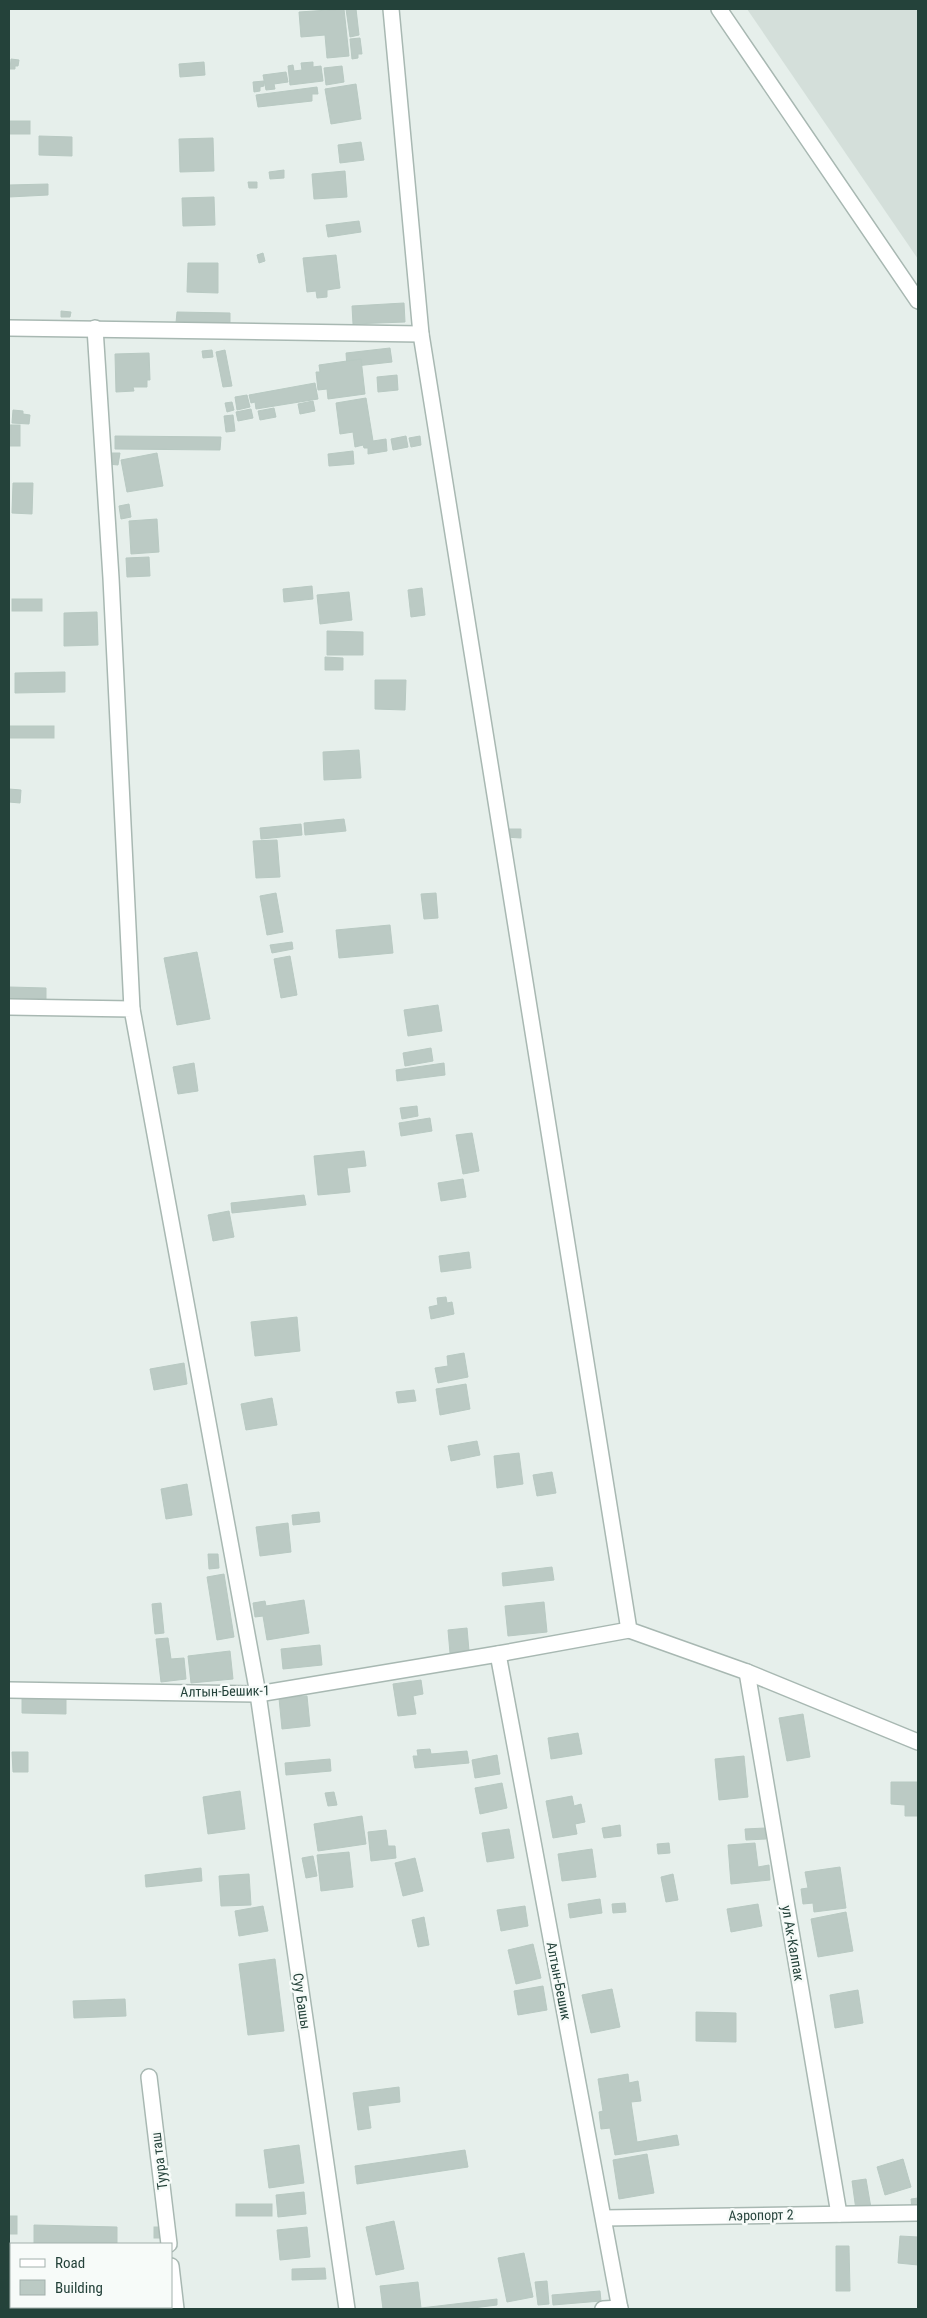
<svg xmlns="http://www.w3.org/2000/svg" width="927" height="2318" font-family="'Roboto Condensed',sans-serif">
	<rect width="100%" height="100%" fill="#e6efeb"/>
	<path fill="#d4dfda" d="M747 9H918V259Z"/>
	<g fill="#bbcac4" stroke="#b8c9c2">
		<path d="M344 9 349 56 327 58 325 35 301 37 299 12Z"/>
		<path d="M346 9H356L359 35 350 37Z"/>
		<path d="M360 38 362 54H358V58L352 59 350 39Z"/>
		<path d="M11 59 19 60 18 66H15V69H10Z"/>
		<path d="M204 62 205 75 180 77 179 64Z"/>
		<path d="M313 62V67L321 66 323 81 290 85 288 66 293 65 294 71 302 70 301 63Z"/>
		<path d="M342 66 344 82 326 85 324 68Z"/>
		<path d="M286 72 288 82 274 84 275 89 266 90 263 75Z"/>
		<path d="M264 81V86L260 87V91L254 92 253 82Z"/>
		<path d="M356 84 361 119 331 124 325 89Z"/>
		<path d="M317 87 318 94H312V101L258 107 256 95Z"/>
		<rect x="9" y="121" width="21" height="13"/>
		<path d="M39 136 72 137V156L39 155Z"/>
		<path d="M213 138 214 171 180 172 179 139Z"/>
		<path d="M361 142 364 160 340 163 338 145Z"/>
		<path d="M284 170V178L270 179 269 172Z"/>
		<path d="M345 171 347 197 314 199 312 174Z"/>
		<path d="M248 182H257V188H249Z"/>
		<path d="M48 184V195L9 197V185Z"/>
		<path d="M214 197 215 225 183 226 182 198Z"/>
		<path d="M359 221 361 232 328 237 326 225Z"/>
		<path d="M263 253 265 261 259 263 257 255Z"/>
		<path d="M336 255 340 288 327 290V297L317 298 316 291 307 292 303 258Z"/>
		<path d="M188 263H218V293L187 292Z"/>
		<path d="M404 303 405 322 353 324 352 306Z"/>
		<path d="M61 311 71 312 70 317H61Z"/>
		<path d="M177 312 230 313V324L176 323Z"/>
		<path d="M390 348 392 362 347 367 346 353Z"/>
		<path d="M212 350 213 357 203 358 202 351Z"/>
		<path d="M225 350 232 386 223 387 216 352Z"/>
		<path d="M149 353 150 380H147V387H133L134 391 116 392 115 354Z"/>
		<path d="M361 359 365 394 328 399 327 389 318 390 316 372H320L319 365Z"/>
		<path d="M397 375 398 390 378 392 377 377Z"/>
		<path d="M315 383 318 399 256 409 255 402 251 403 249 395Z"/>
		<path d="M247 395 250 407 237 410 235 397Z"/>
		<path d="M366 398 373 441 386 439 387 451 368 454V448H364L363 445 355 447 353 432 340 434 336 403Z"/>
		<path d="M313 401 315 411 300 414 298 404Z"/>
		<path d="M232 402 234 410 227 412 225 403Z"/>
		<path d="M274 408 276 417 260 420 258 411Z"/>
		<path d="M251 409 253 418 238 421 236 412Z"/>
		<path d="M13 410 23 411V414L30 415 29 424 12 423Z"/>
		<path d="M233 415 235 431 226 432 224 416Z"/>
		<rect x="9" y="425" width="11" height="21"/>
		<path d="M115 436 221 437 220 450 115 449Z"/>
		<path d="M406 436 408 447 393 450 391 439Z"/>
		<path d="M420 436 421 445 411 447 409 438Z"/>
		<path d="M353 451 354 464 329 466 328 454Z"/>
		<path d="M109 453H120L118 465 108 464Z"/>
		<path d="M157 453 163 486 127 492 121 460Z"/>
		<path d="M13 483H33L32 514 12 513Z"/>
		<path d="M129 504 131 517 121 519 119 506Z"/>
		<path d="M157 519 159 552 131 554 129 521Z"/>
		<path d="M149 557 150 576 127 577 126 558Z"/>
		<path d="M312 586 313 599 284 602 283 589Z"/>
		<path d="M422 588 425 615 411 617 408 590Z"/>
		<path d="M349 592 352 620 320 624 317 595Z"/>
		<rect x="12" y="599" width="30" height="12"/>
		<path d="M97 612 98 645 64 646V613Z"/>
		<path d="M327 631 363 632V655H327Z"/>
		<path d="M325 657 343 658V670H325Z"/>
		<path d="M65 672V692L15 693V673Z"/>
		<path d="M375 680H406L405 710 375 709Z"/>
		<rect x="9" y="726" width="45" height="12"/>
		<path d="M359 750 361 778 324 780 323 752Z"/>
		<path d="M9 789 21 790 20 803 9 802Z"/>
		<path d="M344 819 346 831 305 835 304 823Z"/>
		<path d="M301 824 302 835 261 839 260 828Z"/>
		<path d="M506 829H521V838L505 837Z"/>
		<path d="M277 840 280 877 256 878 253 841Z"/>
		<path d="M276 893 283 932 267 935 260 896Z"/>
		<path d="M436 893 438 918 424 919 421 894Z"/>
		<path d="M390 925 393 953 339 958 336 930Z"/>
		<path d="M292 942 293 949 272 953 270 945Z"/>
		<path d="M197 952 210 1019 177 1025 164 958Z"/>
		<path d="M290 956 297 995 281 998 274 959Z"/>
		<path d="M9 987 46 988V1001L9 1000Z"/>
		<path d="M438 1005 442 1031 408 1036 404 1010Z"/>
		<path d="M431 1048 433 1061 405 1066 403 1053Z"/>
		<path d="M194 1063 198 1091 178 1094 173 1067Z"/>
		<path d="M444 1063 445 1075 397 1081 396 1070Z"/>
		<path d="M417 1106 418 1116 402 1119 400 1108Z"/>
		<path d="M430 1118 432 1131 401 1136 399 1123Z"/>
		<path d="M472 1133 479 1171 463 1174 456 1135Z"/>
		<path d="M364 1151 366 1166 347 1168 350 1192 318 1195 314 1156Z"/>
		<path d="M463 1179 466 1197 441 1201 438 1183Z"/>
		<path d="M304 1195 306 1205 232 1213 231 1203Z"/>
		<path d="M229 1211 234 1237 213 1241 208 1215Z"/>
		<path d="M469 1252 471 1268 441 1272 439 1256Z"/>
		<path d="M446 1297 447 1303 452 1302 454 1314 431 1319 429 1307 438 1305 437 1298Z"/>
		<path d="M297 1317 300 1351 255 1356 251 1322Z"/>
		<path d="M464 1353 468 1377 438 1383 435 1368 448 1366 447 1356Z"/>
		<path d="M184 1363 187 1384 154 1390 150 1369Z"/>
		<path d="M466 1384 470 1409 440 1415 436 1389Z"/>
		<path d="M414 1390 416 1401 398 1403 396 1392Z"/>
		<path d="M272 1398 277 1425 246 1430 241 1404Z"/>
		<path d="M477 1441 480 1455 451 1461 448 1446Z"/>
		<path d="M519 1453 523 1484 497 1488 494 1456Z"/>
		<path d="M552 1472 556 1493 537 1496 533 1475Z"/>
		<path d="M187 1484 192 1515 166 1519 161 1489Z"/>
		<path d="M319 1512 320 1522 293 1525 292 1515Z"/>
		<path d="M288 1523 291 1552 260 1556 256 1527Z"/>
		<path d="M208 1554H218L219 1568 209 1569Z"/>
		<path d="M552 1567 554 1580 503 1586 502 1573Z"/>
		<path d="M224 1574 234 1637 217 1640 207 1577Z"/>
		<path d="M304 1600 309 1633 267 1640 263 1616 255 1617 253 1603 265 1601 266 1606Z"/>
		<path d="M544 1602 547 1632 508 1636 505 1606Z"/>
		<path d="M161 1603 164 1633 155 1634 152 1604Z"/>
		<path d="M467 1628 469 1651 450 1653 448 1630Z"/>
		<path d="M168 1638 171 1659 184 1658 186 1679 161 1682 156 1639Z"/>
		<path d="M320 1645 322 1665 283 1669 281 1649Z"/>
		<path d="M230 1651 233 1679 191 1683 188 1656Z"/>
		<path d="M421 1680 423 1694 413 1696 416 1714 398 1716 393 1684Z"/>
		<path d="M307 1696 310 1726 282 1729 279 1698Z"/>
		<path d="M22 1697 66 1698V1714L22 1713Z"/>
		<path d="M803 1714 810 1757 787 1761 779 1718Z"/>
		<path d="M578 1733 582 1754 551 1759 548 1738Z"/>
		<path d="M430 1749 431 1754 467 1751 469 1763 415 1768 413 1756H418L417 1750Z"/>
		<path d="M12 1752H28V1772H13Z"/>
		<path d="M497 1755 500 1774 475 1778 472 1760Z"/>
		<path d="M744 1756 748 1797 719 1800 715 1759Z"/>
		<path d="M330 1759 331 1771 286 1775 285 1763Z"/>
		<path d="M891 1782H918V1816H905V1805L891 1804Z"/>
		<path d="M502 1783 507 1808 480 1814 475 1788Z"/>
		<path d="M240 1791 245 1829 208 1834 203 1797Z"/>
		<path d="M334 1792 337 1805 328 1806 325 1793Z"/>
		<path d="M572 1796 574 1806 581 1804 585 1822 575 1824 577 1834 553 1838 546 1801Z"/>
		<path d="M362 1816 366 1844 318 1851 314 1824Z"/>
		<path d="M620 1825 621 1836 604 1838 602 1828Z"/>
		<path d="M765 1828 766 1839 746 1840 745 1829Z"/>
		<path d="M509 1829 514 1858 487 1862 482 1833Z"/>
		<path d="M386 1830 388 1846H395L396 1858 371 1861 368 1832Z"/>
		<path d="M669 1843 670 1853 658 1854 657 1844Z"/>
		<path d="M755 1843 758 1867 769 1865 770 1880 731 1884 728 1845Z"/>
		<path d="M592 1849 596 1877 562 1881 558 1854Z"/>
		<path d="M349 1852 353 1887 321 1891 317 1855Z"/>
		<path d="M313 1856 317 1876 306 1878 302 1858Z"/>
		<path d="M415 1858 423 1891 403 1896 395 1863Z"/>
		<path d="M840 1867 846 1908 814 1912 813 1903 803 1904 801 1889 808 1888 805 1872Z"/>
		<path d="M201 1868 202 1881 146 1887 145 1875Z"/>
		<path d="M249 1874 251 1905 221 1906 219 1876Z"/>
		<path d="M673 1874 678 1900 666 1902 661 1877Z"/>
		<path d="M600 1899 602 1913 570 1918 568 1904Z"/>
		<path d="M625 1903 626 1912 613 1913 612 1904Z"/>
		<path d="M758 1904 762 1926 731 1932 727 1909Z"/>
		<path d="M263 1906 268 1931 239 1936 235 1911Z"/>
		<path d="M525 1906 528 1926 501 1931 497 1910Z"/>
		<path d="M846 1912 853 1951 818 1957 811 1919Z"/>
		<path d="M424 1917 429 1945 418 1947 412 1920Z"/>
		<path d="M533 1944 541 1978 516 1984 508 1950Z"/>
		<path d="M275 1959 284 2031 248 2035 239 1964Z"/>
		<path d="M543 1986 547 2010 518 2015 514 1991Z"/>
		<path d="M612 1989 620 2027 591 2033 582 1995Z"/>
		<path d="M858 1990 863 2023 835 2028 830 1995Z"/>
		<path d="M125 1999 126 2016 74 2018 73 2001Z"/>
		<path d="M696 2012 736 2013V2042L696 2041Z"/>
		<path d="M628 2074 629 2083 638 2081 641 2101 631 2102 637 2142 677 2135 679 2145 615 2155 610 2128 601 2129 599 2112 603 2111 598 2079Z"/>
		<path d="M399 2087 400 2102 368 2106 371 2128 358 2130 353 2093Z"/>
		<path d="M299 2145 304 2183 269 2188 264 2150Z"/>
		<path d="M465 2150 468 2167 357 2184 355 2166Z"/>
		<path d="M647 2154 654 2193 619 2199 613 2160Z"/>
		<path d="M903 2159 911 2187 885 2195 877 2167Z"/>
		<path d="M866 2179 871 2208 856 2210 852 2181Z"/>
		<path d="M304 2192 306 2214 278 2217 276 2195Z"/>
		<path d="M918 2198V2209H912L911 2199Z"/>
		<rect x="236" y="2204" width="36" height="12"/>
		<rect x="9" y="2216" width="8" height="18"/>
		<path d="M394 2221 404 2269 376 2275 366 2227Z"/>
		<path d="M34 2225 117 2227V2244H34Z"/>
		<rect x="154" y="2227" width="11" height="11"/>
		<path d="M307 2227 310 2257 280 2260 277 2230Z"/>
		<path d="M900 2236 918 2237V2265L898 2263Z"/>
		<path d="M836 2246H849L850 2291H836Z"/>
		<path d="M524 2253 533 2297 507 2302 498 2258Z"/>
		<path d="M325 2268 326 2279 292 2280V2269Z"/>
		<path d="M547 2281 549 2304 538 2305 535 2282Z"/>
		<path d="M418 2282 421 2308 497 2299V2305L465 2309H383L380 2286Z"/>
		<path d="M600 2291 601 2301 553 2305 552 2295Z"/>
		<path d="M80 2307H113V2309H79Z"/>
	</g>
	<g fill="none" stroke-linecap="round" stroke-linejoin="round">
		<g stroke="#a8b8b2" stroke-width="18">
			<g id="minor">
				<path d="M391 9 421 334 629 1630 747 1672 918 1742"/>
				<path d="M719 9 918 301"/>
				<path d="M9 328 421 334"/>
				<path d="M95 328 111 578 132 1009"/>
				<path d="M9 1007 132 1009 258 1694 347 2309"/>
				<path d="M498 1654 620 2309"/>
				<path d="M747 1672 839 2214"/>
				<path d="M9 1690 258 1694 498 1654 629 1630"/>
				<path d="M149 2077 169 2244"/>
				<path d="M604 2218 918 2213"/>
				<path d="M171 2266 176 2309"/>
				<path d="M603 2309 620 2308"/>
			</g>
		</g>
		<use href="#minor" stroke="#fff" stroke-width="15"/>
	</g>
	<g text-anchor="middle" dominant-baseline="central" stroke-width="5" stroke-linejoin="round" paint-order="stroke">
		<g font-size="14" fill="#24423a" stroke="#f7fbf9">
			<text transform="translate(225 1691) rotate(-1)">Алтын-Бешик-1</text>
			<text transform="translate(793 1943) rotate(80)">ул Ак-Калпак</text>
			<text transform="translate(559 1981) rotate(79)">Алтын-Бешик</text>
			<text transform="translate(302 2001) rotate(82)">Суу Башы</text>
			<text transform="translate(159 2161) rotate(-97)">Туура таш</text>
			<text transform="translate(761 2215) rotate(-1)">Аэропорт 2</text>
		</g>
	</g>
	<rect width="927" height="2318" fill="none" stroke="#24423a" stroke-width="20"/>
	<rect x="10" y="2243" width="162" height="65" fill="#f7fbf9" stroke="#a3b1ad"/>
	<rect x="20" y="2259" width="25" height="8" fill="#ffffff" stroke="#a3b1ad"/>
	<text x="55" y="2268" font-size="15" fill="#24423a">Road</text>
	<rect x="20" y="2280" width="25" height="15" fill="#bbcac4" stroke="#a3b1ad"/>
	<text x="55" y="2293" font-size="15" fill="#24423a">Building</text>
</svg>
